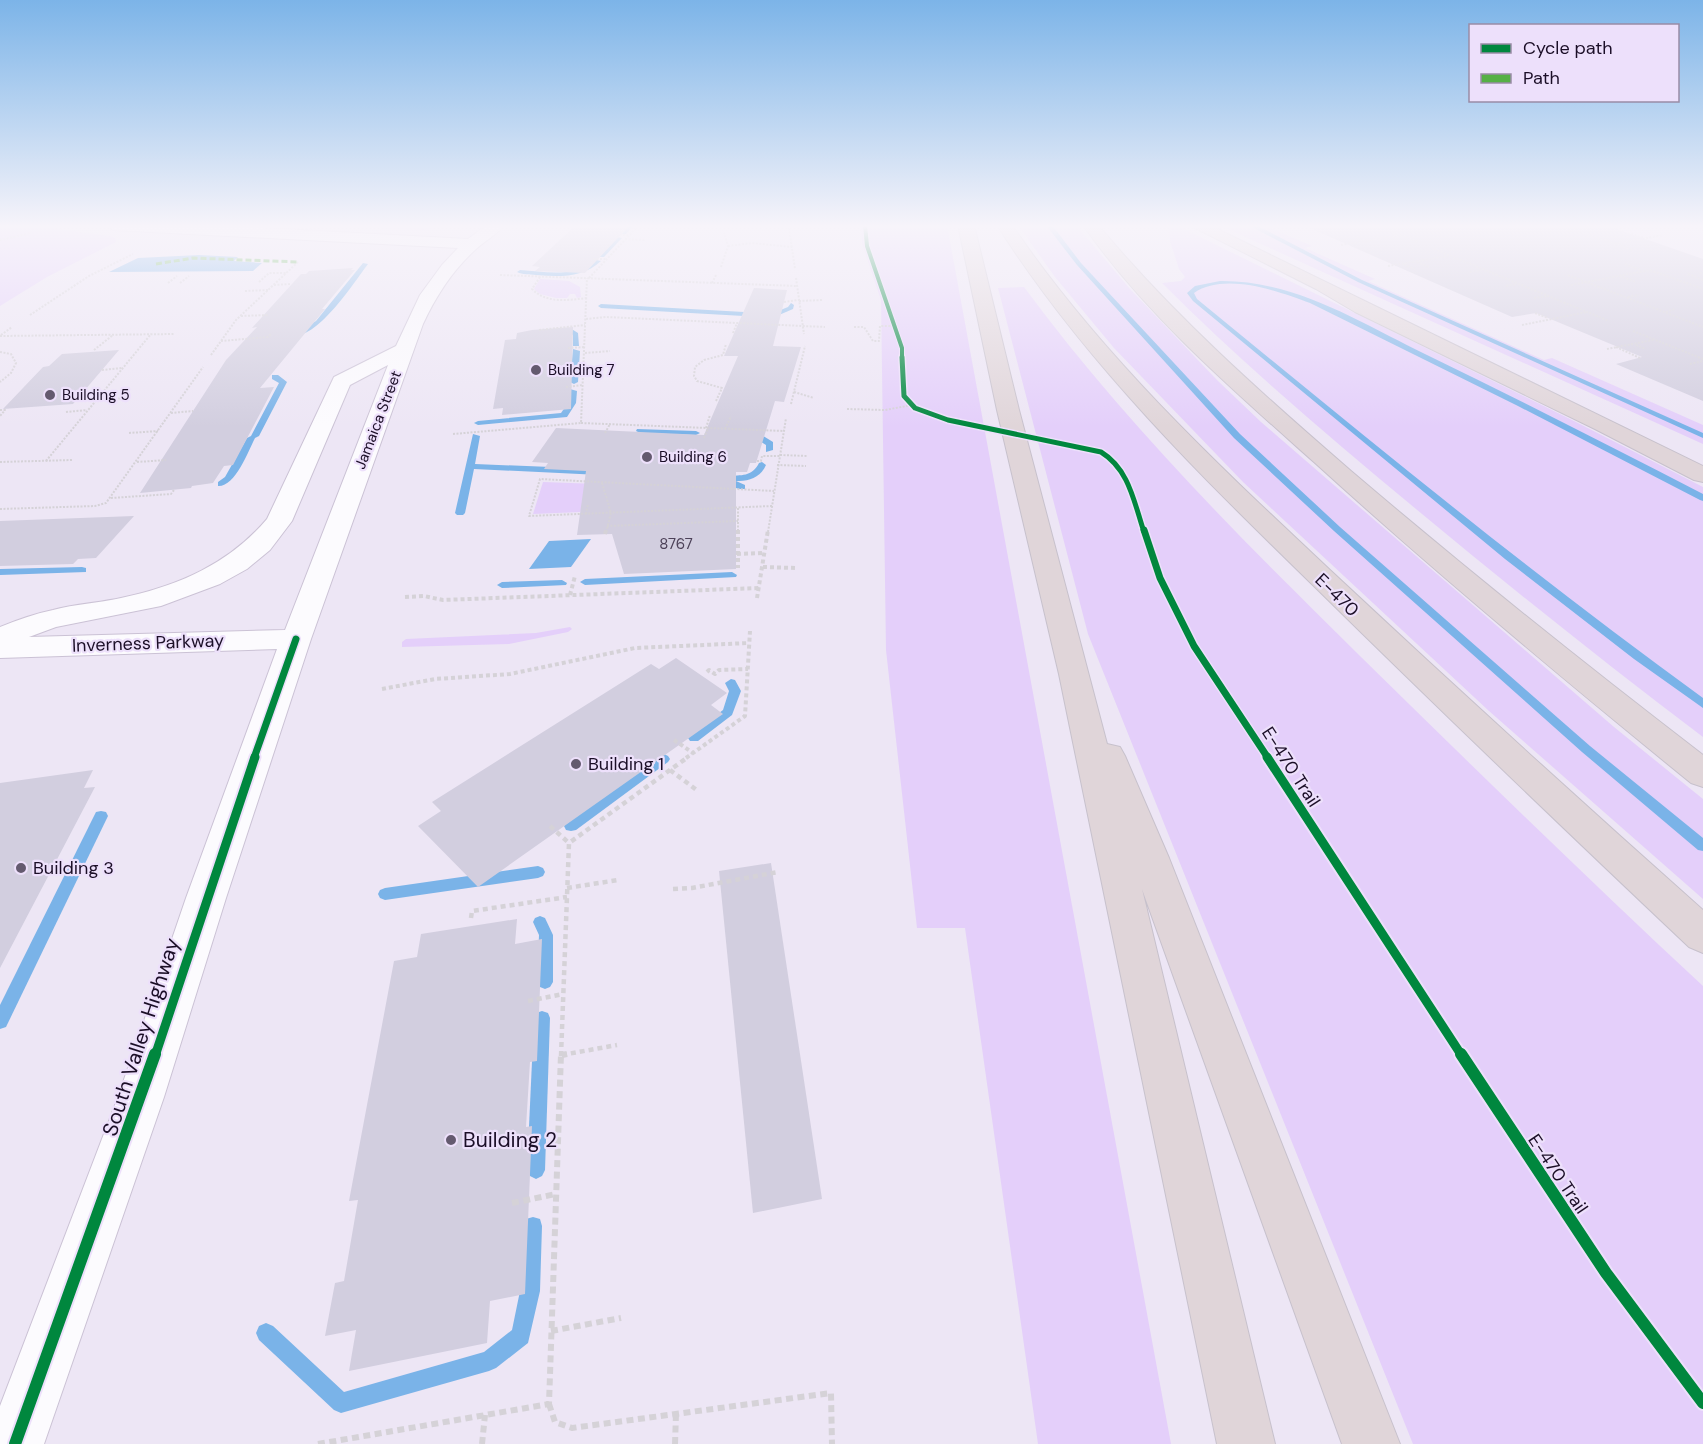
<svg xmlns="http://www.w3.org/2000/svg" width="1703" height="1444" font-family="'DM Sans',sans-serif">
	<rect width="100%" height="100%" fill="#ede6f5"/>
	<g fill="#e4cffa">
		<path d="M0 225H27L110 236 115 238 116 242 47 277 0 306Z"/>
		<path d="M304 225H453L425 230Z"/>
		<path d="M861 225H947L1171 1444H1038L965 928H917L886 650 881 300 862 243Z"/>
		<path d="M1018 225H1076L1130 289 1217 380 1261 422 1614 727 1703 799V899L1489 711 1243 482 1114 348 1055 277Z"/>
		<path d="M1169 225H1176L1572 420 1703 487V737C1605 663 1510 587 1416 509 1328 436 1242 363 1162 283L1181 281 1185 277 1179 269 1170 241Z"/>
		<path d="M1219 225H1264L1312 246 1305 248 1375 279 1368 281 1544 360 1552 358 1703 425V444Z"/>
		<path d="M540 279 569 281 580 287 581 297 577 298 575 294H570L567 298H556L540 294 534 289Z"/>
		<path d="M1024 287C1123 421 1241 539 1360 656 1473 767 1587 878 1703 986V1444H1413L1088 634 998 288Z"/>
		<path d="M543 482 598 484 580 512 533 514Z"/>
		<path d="M570 627 572 629 568 632 509 644 402 647V642L406 639 536 633Z"/>
	</g>
	<g fill="#7ab3e8">
		<path d="M199 255 238 257 234 261 262 263 253 271 109 272 138 258Z"/>
		<path d="M591 539 571 567 529 569 549 541Z"/>
	</g>
	<g fill="none" stroke-linecap="round" stroke-linejoin="round">
		<g fill="#7ab3e8" fill-rule="evenodd">
			<path d="M628 225H634L626 234H622Z"/>
			<path d="M1046 225H1052L1081 263 1240 434 1340 527 1590 746 1703 838V851L1698 850 1582 752 1334 531 1234 438 1077 265Z"/>
			<path d="M1248 225H1256L1362 280 1703 433V438L1358 282Z"/>
			<path d="M617 237 622 238 604 257H600V255Z"/>
			<path d="M596 260 601 261C583 278 559 277 536 275 529 274 523 275 517 272L520 270C547 272 574 278 596 260Z"/>
			<path d="M363 263 368 264C353 284 319 337 293 336V334L316 321Z"/>
			<path d="M1220 281C1296 280 1361 323 1427 355 1520 400 1612 447 1703 494V501L1700 500 1518 406 1310 303C1279 291 1224 272 1194 293L1197 299C1363 435 1529 572 1703 698V708L1634 659 1505 559 1193 301 1187 293 1195 286Z"/>
			<path d="M791 303 794 305 793 309 779 315 744 316 601 308 598 306 601 304 744 312 778 311 788 307Z"/>
			<path d="M566 328H570L578 333 579 346H573V335L566 330Z"/>
			<path d="M573 349 580 351 578 382 574 384 570 382Z"/>
			<path d="M272 375H278L287 382 259 436 255 438C248 452 235 487 218 486V482L225 477 247 438 251 436 279 383 272 379Z"/>
			<path d="M570 389 577 391 576 403 567 417 478 425 474 423 478 421 561 413 568 403Z"/>
			<path d="M637 429 696 431 700 433 696 435 640 433 636 431Z"/>
			<path d="M745 433 760 434 773 442V450L766 452V445L755 438 745 437Z"/>
			<path d="M473 434 480 436 475 464 600 469 604 472 600 475 474 469 465 513 463 515H457L455 513Z"/>
			<path d="M762 462 766 465C761 477 749 482 736 481L745 485V489H739L718 482 722 479 728 480V476C741 475 752 477 759 463Z"/>
			<path d="M82 567 86 568V572L0 575V569Z"/>
			<path d="M732 572 737 575 736 577 585 585 580 582 585 579Z"/>
			<path d="M562 580 567 583 566 585 502 588 497 585 502 582Z"/>
			<path d="M731 679 735 680 741 691 732 715 698 741H690L688 738 690 735 723 710 729 691 725 683Z"/>
			<path d="M664 754 668 756 670 759 668 762 576 830 571 831 566 830 564 826 566 822Z"/>
			<path d="M101 811 106 812 108 816 6 1027 0 1029V1005L94 816 96 812Z"/>
			<path d="M538 866 543 868 545 872 543 876 538 878 385 900 380 898 378 894 380 890 385 888Z"/>
			<path d="M540 916 545 918 553 935V982L550 987 545 989 540 987 537 982 539 935 533 922 535 918Z"/>
			<path d="M542 1011 548 1013 550 1018 545 1170 542 1176 536 1179 530 1176 527 1170 534 1018 536 1013Z"/>
			<path d="M533 1217 540 1219 542 1226 540 1291 528 1343 496 1368 489 1371 341 1413 334 1410 259 1340 256 1333 259 1326 266 1323 273 1326 344 1392 484 1352 512 1330 520 1291 524 1226 526 1219Z"/>
		</g>
	</g>
	<g fill="#d2cedf">
		<path d="M576 225H630L585 273 535 271 540 267 532 266Z"/>
		<path d="M1303 225H1605L1703 259V401L1616 364 1642 357 1536 313 1512 317Z"/>
		<path d="M353 268 351 270H355L322 309H325L260 388 274 387 233 465 224 466 213 483 192 486 191 488 140 493 226 360 257 327 252 328 301 274H306L309 271Z"/>
		<path d="M754 288 787 290 773 346 801 347 784 402 775 401 756 463H750L747 472H736V569L624 574 612 534 577 535 586 471 544 469 548 463 532 462 556 428 704 435 738 356H724Z"/>
		<path d="M573 327 571 409 502 415 503 408 493 409 505 340 516 339 517 333 532 330Z"/>
		<path d="M119 350 73 404 3 409 43 367 49 366 62 354Z"/>
		<path d="M134 516 96 558 78 559 73 564 0 566V521Z"/>
		<path d="M676 658 727 693 711 705 723 714 478 887 418 826 441 811 432 802 651 664 659 669Z"/>
		<path d="M93 770 84 788 95 787 0 968V783Z"/>
		<path d="M771 863 822 1199 753 1213 719 871Z"/>
		<path d="M517 919 515 944 542 939 537 1061 530 1062 526 1127 532 1126 525 1294 490 1301 487 1343 349 1371 356 1330 325 1336 335 1283 344 1281 358 1200 349 1201 394 961 417 957 421 934Z"/>
	</g>
	<g fill="none" stroke-linecap="round" stroke-linejoin="round">
		<g stroke="#cbc2d5" stroke-width="2">
			<path id="secondary" d="M106 225H205L468 239 487 225H504C497 235 484 241 475 250 452 271 436 296 423 324L311 639 226 898 164 1097 44 1444H0V1406L118 1097 186 898 277 649 0 658V627C17 620 34 614 53 610 75 604 98 603 121 598 178 586 229 564 267 519L334 377 396 346 420 295 442 265 458 248 113 230ZM388 365 285 630 29 637 56 627 161 606 220 584 247 569 270 550 292 521 350 385Z"/>
		</g>
		<g stroke="#c7c1cc" stroke-width="2">
			<g id="highway">
				<path d="M958 225H974L1019 410 1107 744 1120 747 1125 756 1169 858 1400 1444H1342L1142 889 1275 1444H1217L1059 674 997 410Z"/>
				<path d="M997 225H1012C1100 355 1216 463 1330 570 1453 685 1577 798 1703 910V953L1689 947C1564 829 1441 711 1319 591 1202 477 1085 363 997 225Z"/>
				<path d="M1083 225H1098C1174 316 1262 394 1351 471 1466 569 1583 663 1703 755V787L1691 783C1563 679 1436 573 1314 462 1232 389 1146 315 1083 225Z"/>
				<path d="M1189 225H1209L1703 466V482L1694 480 1595 429 1355 312 1316 289Z"/>
			</g>
		</g>
		<g stroke="#d5d2d7" stroke-width="2" stroke-dasharray="2 1.5" stroke-linecap="butt">
			<path d="M1377 225 1418 242"/>
			<path d="M1561 225 1633 250"/>
			<path d="M638 226 651 225"/>
			<path d="M1360 226 1364 225"/>
			<path d="M789 228 795 269"/>
			<path d="M1580 232 1591 229"/>
			<path d="M1631 234 1645 238"/>
			<path d="M616 235H629"/>
			<path d="M1357 236 1368 241"/>
			<path d="M625 239 645 240"/>
			<path d="M0 240 31 233"/>
			<path d="M1615 244 1663 235"/>
			<path d="M1341 245 1402 235"/>
			<path d="M728 246 752 243 792 247"/>
			<path d="M1434 249 1609 321"/>
			<path d="M593 259H606"/>
			<path d="M1417 262 1429 267"/>
			<path d="M1404 264 1416 270"/>
			<path d="M1625 264 1641 270"/>
			<path d="M1388 266 1449 256"/>
			<path d="M721 267 728 246 724 233"/>
			<path d="M1470 272 1481 270"/>
			<path d="M1700 273 1703 274"/>
			<path d="M1688 274 1703 280"/>
			<path d="M500 275 797 286"/>
			<path d="M1568 275 1703 327"/>
			<path d="M1620 276 1636 282"/>
			<path d="M540 277 532 289C547 304 568 300 587 298"/>
			<path d="M589 278 639 225"/>
			<path d="M796 278 804 334"/>
			<path d="M259 282 269 273H287"/>
			<path d="M168 283 177 276"/>
			<path d="M180 283 189 276"/>
			<path d="M712 283 716 275"/>
			<path d="M274 285 290 284"/>
			<path d="M1571 285 1650 270 1703 289"/>
			<path d="M1506 286 1517 284"/>
			<path d="M245 291 268 290"/>
			<path d="M1628 297 1639 295"/>
			<path d="M1534 298 1548 296"/>
			<path d="M799 301 822 300"/>
			<path d="M784 302 799 300"/>
			<path d="M1666 312 1675 309"/>
			<path d="M1535 313 1548 318"/>
			<path d="M30 315 89 276 133 254"/>
			<path d="M241 316 268 315"/>
			<path d="M586 319 606 317 825 327"/>
			<path d="M1522 325 1587 312"/>
			<path d="M854 327H864L873 341H879L880 326H895"/>
			<path d="M539 330 585 325"/>
			<path d="M1633 331 1703 359"/>
			<path d="M733 333 737 323"/>
			<path d="M1 335 12 327"/>
			<path d="M0 336 175 334"/>
			<path d="M221 341 268 337 271 334"/>
			<path d="M1636 345 1646 349"/>
			<path d="M1616 347 1640 358"/>
			<path d="M568 348 585 347"/>
			<path d="M1607 349 1653 340"/>
			<path d="M94 350 113 335"/>
			<path d="M0 352 11 354 16 363 11 373 0 382"/>
			<path d="M585 353 610 351"/>
			<path d="M211 355 236 320 298 262"/>
			<path d="M1690 364 1703 361"/>
			<path d="M102 370 122 368"/>
			<path d="M566 387 583 385"/>
			<path d="M794 392 814 398"/>
			<path d="M94 401 123 398"/>
			<path d="M716 401 722 388 697 381 694 376 695 367 704 360 723 355 726 344"/>
			<path d="M791 404 805 346"/>
			<path d="M847 409 885 410 912 405"/>
			<path d="M0 410H5L0 416"/>
			<path d="M66 412 87 410"/>
			<path d="M171 413 193 411"/>
			<path d="M581 423 784 431"/>
			<path d="M706 428 710 415"/>
			<path d="M725 429 731 416"/>
			<path d="M129 433 158 431"/>
			<path d="M605 433 610 424"/>
			<path d="M453 434 581 423 587 278"/>
			<path d="M704 438 708 428"/>
			<path d="M780 455 808 456"/>
			<path d="M46 461 151 334"/>
			<path d="M757 461H761L762 456H780"/>
			<path d="M0 462 73 460"/>
			<path d="M137 462 166 460"/>
			<path d="M777 465 806 466"/>
			<path d="M602 483 611 513 606 532"/>
			<path d="M111 498 171 494 174 490"/>
			<path d="M772 506 529 516 540 479 774 491"/>
			<path d="M738 508V532"/>
			<path d="M0 509 95 506 106 503 203 367"/>
			<path d="M586 514 588 504"/>
			<path d="M607 526 738 521"/>
			<path d="M768 532 786 418"/>
		</g>
		<g stroke="#d5d2d7" stroke-width="4" stroke-dasharray="4 3" stroke-linecap="butt">
			<path d="M738 530V568"/>
			<path d="M605 534 606 530"/>
			<path d="M737 554 765 553"/>
			<path d="M763 567 796 568"/>
			<path d="M570 595 575 576"/>
			<path d="M405 597 424 596 443 600 759 588"/>
			<path d="M757 598 768 530"/>
			<path d="M707 672 709 670 715 674 719 670 748 669"/>
			<path d="M382 689 435 679 510 674 635 648 749 643"/>
			<path d="M674 740 693 753"/>
			<path d="M686 758 745 716 750 631"/>
		</g>
		<g stroke="#d5d2d7" stroke-width="4.5" stroke-dasharray="5 4" stroke-linecap="butt">
			<path d="M670 770 698 791"/>
			<path d="M550 826 569 843"/>
			<path d="M567 888 618 880"/>
			<path d="M673 889 692 888 778 872"/>
			<path d="M471 918 472 911 567 897"/>
			<path d="M528 1001 563 994"/>
			<path d="M562 1055 617 1045"/>
			<path d="M561 1056 569 843 688 757"/>
		</g>
		<g stroke="#d5d2d7" stroke-width="6" stroke-dasharray="7 4.5" stroke-linecap="butt">
			<path d="M562 1055 567 1054"/>
			<path d="M512 1203 556 1194"/>
			<path d="M551 1331 621 1318"/>
			<path d="M549 1404 555 1422 572 1428 831 1393 832 1444"/>
			<path d="M318 1444 549 1404 561 1054"/>
			<path d="M482 1444 485 1415"/>
			<path d="M675 1444 676 1414"/>
		</g>
		<use href="#secondary" fill="#fcfbfe" fill-rule="evenodd"/>
		<use href="#highway" fill="#e0d5d9" fill-rule="evenodd"/>
		<path stroke="#55b045" stroke-width="3" stroke-dasharray="6 3" stroke-linecap="butt" d="M156 264 193 258 298 262"/>
		<g stroke="#ede0fb" stroke-width="6">
			<path id="cycleway-far4" d="M865 225 867 246 902 348V358"/>
		</g>
		<g stroke="#ede0fb" stroke-width="8">
			<path id="cycleway-far3" d="M902 357 904 396 915 408 948 420 1101 452C1129 469 1134 502 1144 532"/>
		</g>
		<g stroke="#ede0fb" stroke-width="10">
			<g id="cycleway-far2">
				<path d="M1144 530 1160 578 1194 646 1268 758"/>
				<path d="M254 758 296 639"/>
			</g>
		</g>
		<g stroke="#ede0fb" stroke-width="13">
			<g id="cycleway-far1">
				<path d="M1267 757 1462 1056"/>
				<path d="M155 1056 255 757"/>
			</g>
		</g>
		<g stroke="#ede0fb" stroke-width="16">
			<g id="cycleway">
				<path d="M1461 1054 1606 1273 1703 1403"/>
				<path d="M15 1444 155 1054"/>
			</g>
		</g>
		<use href="#cycleway-far4" stroke="#00873e" stroke-width="4"/>
		<use href="#cycleway-far3" stroke="#00873e" stroke-width="5"/>
		<use href="#cycleway-far2" stroke="#00873e" stroke-width="7"/>
		<use href="#cycleway-far1" stroke="#00873e" stroke-width="9"/>
		<use href="#cycleway" stroke="#00873e" stroke-width="12"/>
	</g>
	<linearGradient id="sky" x2="0" y2="1"><stop stop-color="#7cb4e8"/><stop offset="0.53" stop-color="#f7f4fa"/><stop offset="1" stop-color="#f7f4fa" stop-opacity="0"/></linearGradient>
	<rect width="1703" height="427" fill="url(#sky)"/>
	<g fill="#645a6f" stroke="#ede0fb" stroke-width="2">
		<circle cx="536" cy="370" r="6"/>
		<circle cx="50" cy="395" r="6"/>
		<circle cx="647" cy="457" r="6"/>
		<circle cx="576" cy="764" r="6"/>
		<circle cx="21" cy="868" r="6"/>
		<circle cx="451" cy="1140" r="6"/>
	</g>
	<g text-anchor="middle" dominant-baseline="central" stroke-width="4.5" stroke-linejoin="round" paint-order="stroke">
		<g font-size="15" fill="#1b0e27" stroke="#ede0fb" text-anchor="start">
			<text x="548" y="370">Building 7</text>
			<text x="62" y="395">Building 5</text>
			<text x="659" y="457">Building 6</text>
		</g>
		<g font-size="15" fill="#1b0e27" stroke="#ede0fb">
			<text transform="translate(378 420) rotate(-69)">Jamaica Street</text>
		</g>
		<g font-size="15" fill="#4c4158">
			<text x="676" y="544">8767</text>
		</g>
		<g font-size="18" fill="#1b0e27" stroke="#ede0fb">
			<text transform="translate(1337 595) rotate(44)">E-470</text>
			<text transform="translate(148 643) rotate(-2)">Inverness Parkway</text>
			<text transform="translate(1291 767) rotate(57)">E-470 Trail</text>
			<text transform="translate(1558 1174) rotate(56)">E-470 Trail</text>
		</g>
		<g font-size="18" fill="#1b0e27" stroke="#ede0fb" text-anchor="start">
			<text x="588" y="764">Building 1</text>
			<text x="33" y="868">Building 3</text>
		</g>
		<g font-size="21" fill="#1b0e27" stroke="#ede0fb">
			<text transform="translate(141 1037) rotate(-72)">South Valley Highway</text>
		</g>
		<g font-size="21" fill="#1b0e27" stroke="#ede0fb" text-anchor="start">
			<text x="463" y="1140">Building 2</text>
		</g>
	</g>
	<rect x="1469" y="24" width="210" height="78" fill="#ede0fb" stroke="#998ca6" stroke-width="1.5"/>
	<rect x="1481" y="44" width="30" height="9" fill="#00873e" stroke="#998ca6" stroke-width="1.5"/>
	<text x="1523" y="54" font-size="18" fill="#1b0e27">Cycle path</text>
	<rect x="1481" y="74" width="30" height="9" fill="#55b045" stroke="#998ca6" stroke-width="1.5"/>
	<text x="1523" y="84" font-size="18" fill="#1b0e27">Path</text>
</svg>
